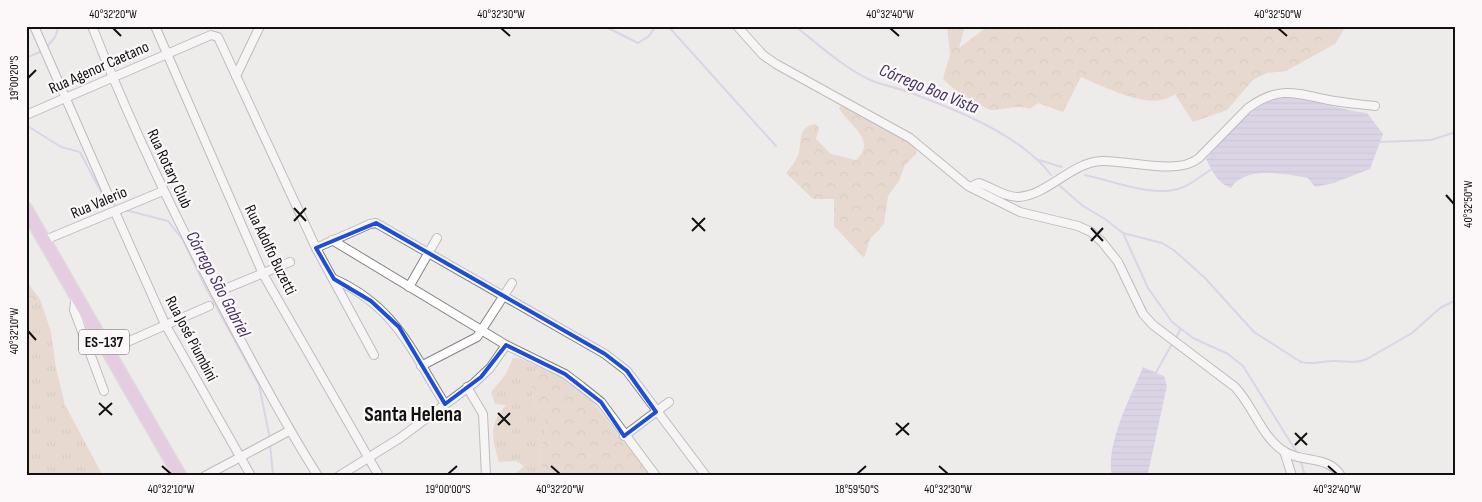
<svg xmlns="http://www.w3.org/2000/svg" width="1482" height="502" font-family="'Sofia Sans Condensed',sans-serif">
	<defs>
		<pattern id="grass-tufts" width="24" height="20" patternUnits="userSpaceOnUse" patternTransform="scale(1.25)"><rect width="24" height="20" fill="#ddc4ad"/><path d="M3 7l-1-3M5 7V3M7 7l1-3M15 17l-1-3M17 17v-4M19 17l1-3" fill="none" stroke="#bda794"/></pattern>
		<pattern id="forest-crowns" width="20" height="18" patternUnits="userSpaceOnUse" patternTransform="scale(1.25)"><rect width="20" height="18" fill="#ddc4ad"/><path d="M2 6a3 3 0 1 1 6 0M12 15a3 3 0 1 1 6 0" fill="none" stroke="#bda794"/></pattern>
		<pattern id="water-rules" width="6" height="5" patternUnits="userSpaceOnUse" patternTransform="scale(1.25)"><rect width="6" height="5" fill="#c3b9df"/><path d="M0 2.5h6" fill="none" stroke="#a69ebe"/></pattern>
	</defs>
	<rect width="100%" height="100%" fill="#eeebeb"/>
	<g fill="url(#grass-tufts)">
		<path d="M40 299 51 332 56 368 65 405 103 476H26V307Z"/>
		<path d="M513 358 521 359 539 367 531 383 534 407 545 417C545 423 546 431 544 438 539 455 535 460 547 476H513L524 466 516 461 499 462C492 437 488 426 506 405L495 404 491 392 506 374Z"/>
	</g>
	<g fill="url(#forest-crowns)">
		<path d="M947 26H965L959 48 988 26H1346L1335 44 1286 71 1267 73 1253 80 1227 110 1193 122 1175 94C1152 113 1104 86 1081 77L1063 112 1038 103 1030 109C1016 104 1005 110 992 110 983 109 947 86 943 78L950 55Z"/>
		<path d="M845 104 879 118 916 147V154L905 165 899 181 888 196 884 224 870 239 864 258 834 226V199H813L786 173C791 167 797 160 799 152 802 140 797 127 816 124L819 128 816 139 831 154 856 160C878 140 849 126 839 108Z"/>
		<path d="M26 281 40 299 26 307Z"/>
		<path d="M539 367 568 381 594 403 650 476H547C535 460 539 455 544 438 546 432 545 423 545 417L534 407 531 383Z"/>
	</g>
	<g fill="url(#water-rules)">
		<path d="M1281 96C1310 98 1338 110 1367 113L1383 134 1370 169 1334 183 1315 187 1308 178C1286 174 1246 165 1231 188 1217 183 1213 172 1206 159 1229 134 1248 107 1281 96Z"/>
		<path d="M1143 367 1164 376 1167 386 1148 473 1147 476H1112C1105 445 1131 396 1143 367Z"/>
	</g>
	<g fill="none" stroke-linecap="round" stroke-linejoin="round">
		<g stroke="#c3b9df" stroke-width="2">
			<path d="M604 26 638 43 649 36 656 26"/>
			<path d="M668 26 776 146"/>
			<path d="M795 26C819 45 843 67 870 80 884 86 900 88 914 94 959 111 1022 136 1051 175"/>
			<path d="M46 48 55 37 59 26"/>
			<path d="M26 58 42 51"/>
			<path d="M26 125 61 147 80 152 103 196 118 207"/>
			<path d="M1379 142 1431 140 1456 132"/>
			<path d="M1039 160 1062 167"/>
			<path d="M1085 175C1113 181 1154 198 1181 188 1192 184 1202 175 1212 169"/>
			<path d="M1060 186 1083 206 1105 219 1123 233 1148 288 1172 322 1193 338 1228 354 1243 366 1296 451"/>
			<path d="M125 210 168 221 183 240 205 286 259 385 270 439"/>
			<path d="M1123 233 1162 243 1175 251 1205 278 1254 332 1301 362C1313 365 1323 361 1334 361 1346 361 1356 364 1367 359L1412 333 1440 308 1456 300"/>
			<path d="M1177 336 1180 330"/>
			<path d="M1155 374 1172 344"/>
			<path d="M270 443 273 476"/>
			<path d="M1301 462 1305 476"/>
		</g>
		<g stroke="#858282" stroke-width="10">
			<g id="minor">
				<path d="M34 26 109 197"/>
				<path d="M92 26C133 130 181 230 234 328 261 378 287 428 318 476"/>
				<path d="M155 26 263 274 379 476"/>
				<path d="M737 26 763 55 776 64 910 138 968 186 1020 212 1078 226 1091 232 1102 242 1118 262 1143 314 1153 325 1235 387C1253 406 1261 435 1282 450 1301 464 1328 454 1341 476"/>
				<path d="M236 76 260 26"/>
				<path d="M26 115 211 35 218 37 316 248 374 355"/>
				<path d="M970 187 979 183C992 187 1004 197 1018 197 1049 195 1071 162 1102 161 1128 160 1178 176 1199 158L1248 108C1277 87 1292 92 1324 99 1341 103 1358 104 1375 106"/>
				<path d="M115 212 165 324 251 476"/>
				<path d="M45 240 163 191"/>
				<path d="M332 240 506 345 565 374 581 386 601 402 656 476"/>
				<path d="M316 248 370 224 376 223 605 354 627 371 706 476"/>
				<path d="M334 279C396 307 411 350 445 404"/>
				<path d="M409 287 437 238"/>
				<path d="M215 293 290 262"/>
				<path d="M76 295 74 310 104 391"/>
				<path d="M109 350 209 306"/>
				<path d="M421 366 477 337 512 283"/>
				<path d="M467 387 483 414 486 476"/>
				<path d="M624 436 669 402"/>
				<path d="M1284 451 1292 476"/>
				<path d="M205 476 289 431"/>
				<path d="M339 476 400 438 474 383 490 368 506 345"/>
			</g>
		</g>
		<g stroke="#c6c6c6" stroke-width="15">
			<path id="primary" d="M26 209 180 476"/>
		</g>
		<use href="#minor" stroke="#fff" stroke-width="8"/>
		<use href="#primary" stroke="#d9a7d6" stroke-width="12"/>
	</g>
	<path d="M0 0H1482V502H0ZM376 223 605 354 627 371 656 412 624 436 601 402 565 374 506 345 481 377 445 404 399 327 371 301 334 279 316 248Z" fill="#eeebeb" fill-opacity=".55" fill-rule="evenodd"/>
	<path fill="none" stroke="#1d4ed8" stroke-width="4" stroke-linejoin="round" d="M376 223 605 354 627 371 656 412 624 436 601 402 565 374 506 345 481 377 445 404 399 327 371 301 334 279 316 248Z"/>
	<path fill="none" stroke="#121111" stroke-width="2" d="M113 28 121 36M501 28 510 36M890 28 899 36M1278 28 1287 36M28 78 36 70M1446 195 1454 204M294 208 306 221M692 218 705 231M294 221 306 208M1091 228 1103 241M692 231 705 218M1091 241 1103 228M28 331 36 340M99 403 112 415M498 413 510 425M99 415 112 403M896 423 909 435M498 425 510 413M1295 433 1307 445M896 435 909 423M1295 445 1307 433M162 466 171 474M551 466 560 474M939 466 948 474M1328 466 1337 474M448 474 457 466M857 474 866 466"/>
	<g text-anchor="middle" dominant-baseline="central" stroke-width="4.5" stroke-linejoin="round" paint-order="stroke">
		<rect fill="#fcf8f9" stroke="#585657" stroke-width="1" x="79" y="329.5" width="50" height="25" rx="4"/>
		<g font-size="15" font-weight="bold" fill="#121111">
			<text x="104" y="342">ES-137</text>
		</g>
		<g font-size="16" fill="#121111" stroke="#fcf8f9">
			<text transform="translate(99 68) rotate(-24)">Rua Agenor Caetano</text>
			<text transform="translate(169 169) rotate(65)">Rua Rotary Club</text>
			<text transform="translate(99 203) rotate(-23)">Rua Valerio</text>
			<text transform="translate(270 250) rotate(64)">Rua Adolfo Buzetti</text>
			<text transform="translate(191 339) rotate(62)">Rua José Piumbini</text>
		</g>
		<g font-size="18" font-style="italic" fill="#443365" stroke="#fcf8f9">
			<text transform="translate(929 89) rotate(22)">Córrego Boa Vista</text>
			<text transform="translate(218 284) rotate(62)">Córrego São Gabriel</text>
		</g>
		<g font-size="21" font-weight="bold" fill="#121111" stroke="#fcf8f9">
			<text x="413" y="414">Santa Helena</text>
		</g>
	</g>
	<rect width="1482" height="502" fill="none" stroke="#fcf8f9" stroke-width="55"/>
	<rect x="28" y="28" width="1426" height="446" fill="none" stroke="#121111" stroke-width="2"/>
	<g font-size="12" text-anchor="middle" fill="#121111">
		<text x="113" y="18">40°32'20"W</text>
		<text x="501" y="18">40°32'30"W</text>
		<text x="890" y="18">40°32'40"W</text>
		<text x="1278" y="18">40°32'50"W</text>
		<text transform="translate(14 78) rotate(-90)" y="4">19°00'20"S</text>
		<text transform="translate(1468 204) rotate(-90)" y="4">40°32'50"W</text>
		<text transform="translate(14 331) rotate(-90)" y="4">40°32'10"W</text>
		<text x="171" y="493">40°32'10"W</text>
		<text x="448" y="493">19°00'00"S</text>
		<text x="560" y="493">40°32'20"W</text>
		<text x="857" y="493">18°59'50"S</text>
		<text x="948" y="493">40°32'30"W</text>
		<text x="1337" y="493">40°32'40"W</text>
	</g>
</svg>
